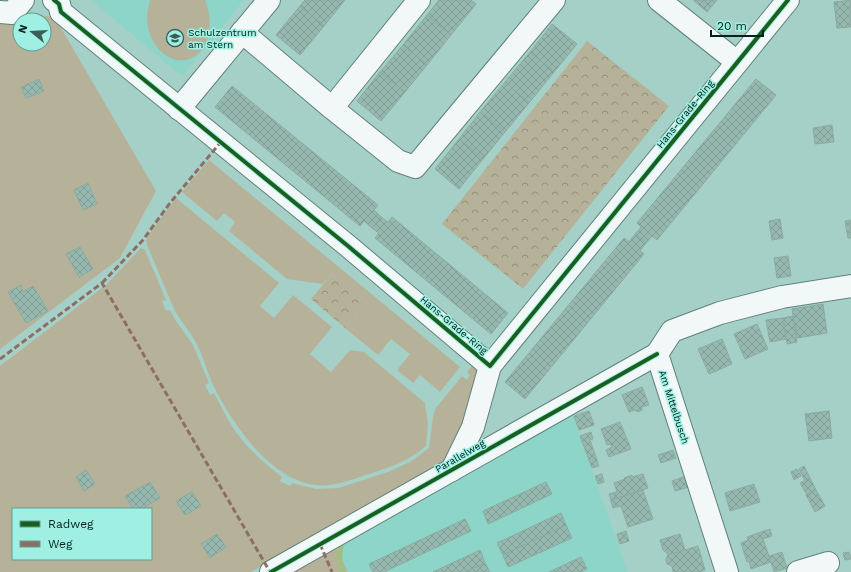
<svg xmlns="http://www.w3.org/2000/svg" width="851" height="572" font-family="'Work Sans',sans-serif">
	<defs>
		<pattern id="park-crowns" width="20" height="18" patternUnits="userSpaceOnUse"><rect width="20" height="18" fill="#b6b299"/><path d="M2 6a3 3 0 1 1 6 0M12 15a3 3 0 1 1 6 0" fill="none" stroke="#92907c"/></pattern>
		<pattern id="building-cross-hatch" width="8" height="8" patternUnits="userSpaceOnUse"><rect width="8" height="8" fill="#97b8ae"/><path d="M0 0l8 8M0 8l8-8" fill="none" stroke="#809e95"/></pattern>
	</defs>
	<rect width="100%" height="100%" fill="#a4d0c8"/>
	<g fill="#8dd4c9">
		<path d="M91 0H244L182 76Z"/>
		<path d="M570 409 628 572H348L334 542Z"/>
	</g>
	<g fill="#b6b299" fill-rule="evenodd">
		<path d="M150 0H205C210 12 211 24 208 36 197 74 158 64 149 31 146 20 147 10 150 0Z"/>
		<path d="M54 16 156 191 120 258 0 349V17ZM20 20H44V44H20Z"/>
		<path d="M209 160 460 367 440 392 420 375 413 383 397 370 410 354 391 339 378 355 345 328 366 302 332 274 323 284 287 279 229 231 235 222 224 213 217 221 182 192Z"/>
		<path d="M176 198 279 283 260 306 274 318 293 295 332 327 310 354 331 372 350 350 364 352 425 403 428 424 426 446C408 462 385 469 363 476 348 481 332 487 316 485 270 480 232 423 213 385 207 372 204 358 197 345 191 332 181 322 174 309L147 245 146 241 148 236Z"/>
		<path d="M141 248 145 250 166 300 162 301 166 311 170 310 176 321 193 345 209 383 205 385 210 395 214 393C222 408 229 423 239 436 251 452 267 465 282 477L280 481 290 486 292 483 316 489 338 488 388 472 410 462 429 448 433 416 436 408 462 376 467 380 470 375 467 372 475 362 481 367 453 461 251 572H0V366L106 285ZM13 509H151V559H13Z"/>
		<path d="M334 542 348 572H280Z"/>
	</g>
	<g fill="url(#park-crowns)">
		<path d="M587 41 669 106 523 289 442 224Z"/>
		<path d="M332 274 366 302 345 328 311 299Z"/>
	</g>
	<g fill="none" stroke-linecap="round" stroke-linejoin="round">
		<path stroke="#a1c080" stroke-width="5" d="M341 547C339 557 339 563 343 572"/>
	</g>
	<g fill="url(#building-cross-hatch)" stroke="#8aaba1">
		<path d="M305 0H345L324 26 300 6Z"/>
		<path d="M439 0H471L476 4 451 35 427 15Z"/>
		<path d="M693 0H717L707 12Z"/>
		<path d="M851 0V27L837 28 834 2Z"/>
		<path d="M300 6 324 26 300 55 276 35Z"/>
		<path d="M427 15 451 35 427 65 403 45Z"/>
		<path d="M552 24 577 44 554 72 530 52Z"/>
		<path d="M403 45 427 65 405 92 380 72Z"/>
		<path d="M530 52 554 72 529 103 505 82Z"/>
		<path d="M380 72 405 92 381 121 357 101Z"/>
		<path d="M39 79 44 91 26 98 21 87Z"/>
		<path d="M756 79 776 95 657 240 652 236 646 243 635 234 641 227 637 223Z"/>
		<path d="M505 82 529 103 505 132 480 112Z"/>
		<path d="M232 86 378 205 374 210 381 217 372 228 364 221 360 226 215 107Z"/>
		<path d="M480 112 505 132 483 159 459 139Z"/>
		<path d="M832 125 834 142 815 144 813 128Z"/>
		<path d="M459 139 483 159 459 189 435 169Z"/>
		<path d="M88 183 97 204 83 210 74 190Z"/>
		<path d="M381 217 388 222 392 217 508 313 491 334 375 238 379 233 372 228Z"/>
		<path d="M780 219 783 238 772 240 769 221Z"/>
		<path d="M851 220V238H848L845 221Z"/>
		<path d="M635 234 646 243 640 251 644 254 525 399 505 382 624 238 629 242Z"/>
		<path d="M80 247 93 269 79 277 66 254Z"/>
		<path d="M788 256 791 276 777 278 774 258Z"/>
		<path d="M21 285 23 292 33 286 48 311 26 323 8 292Z"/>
		<path d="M823 304 827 333 797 338 792 309Z"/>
		<path d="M793 316 797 342 787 344 783 318Z"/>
		<path d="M783 318 786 339 770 342 766 320Z"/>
		<path d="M757 324 768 349 745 359 734 334Z"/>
		<path d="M722 339 732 364 709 374 698 349Z"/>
		<path d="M642 387 649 405 642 407V410L638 412 635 410 629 412 622 395Z"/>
		<path d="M589 411 594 425 579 430 574 416Z"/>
		<path d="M829 411 832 438 809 441 805 414Z"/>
		<path d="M620 422 631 449 609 457 606 450 612 447 610 444 607 445 601 429Z"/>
		<path d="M591 432 593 439 590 440 599 466 592 468 580 436Z"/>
		<path d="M673 450 676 458 661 463 658 455Z"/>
		<path d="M804 466 810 478 805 481 799 469Z"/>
		<path d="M797 469 801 476 794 480 791 472Z"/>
		<path d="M86 470 95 484 84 491 76 477Z"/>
		<path d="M602 474 604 482 598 484 595 476Z"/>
		<path d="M643 474 648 488 611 500 609 494 617 492 614 483 625 479 624 478 632 475V477Z"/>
		<path d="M686 476 689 487 675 491 672 481Z"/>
		<path d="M810 478 816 490 807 495 800 483Z"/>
		<path d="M150 482 160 498 141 509H133L125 496Z"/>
		<path d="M546 482 552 494 488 524 483 511Z"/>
		<path d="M754 484 760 502 730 511 725 493Z"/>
		<path d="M643 490 653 519 628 527 621 506 613 508 611 500Z"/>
		<path d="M816 490 825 506 815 512 806 495Z"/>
		<path d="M192 492 201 506 185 515 176 501Z"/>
		<path d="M561 513 566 525 503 555 497 543Z"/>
		<path d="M465 519 471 531 384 572H373L369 564Z"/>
		<path d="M566 525 572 538 508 567 503 555Z"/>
		<path d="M770 529 772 536 763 539 771 562 751 569 749 561 747 562 741 543 748 540 747 537Z"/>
		<path d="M626 531 629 541 620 544 617 534Z"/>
		<path d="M217 534 226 547 210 558 201 544Z"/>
		<path d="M680 534 685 550 668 555 667 553 663 550 660 540Z"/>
		<path d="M698 546 705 570 700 572H673L672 566 667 564 666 559 668 555Z"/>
		<path d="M480 550 485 563 465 572H433Z"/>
		<path d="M782 552 787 568 774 572 769 556Z"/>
		<path d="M849 552 851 559 845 560 843 553Z"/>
		<path d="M581 557 587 569 581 572H549Z"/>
		<path d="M485 563 490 572H465Z"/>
	</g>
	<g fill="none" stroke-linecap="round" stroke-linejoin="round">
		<g stroke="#61827c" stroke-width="24">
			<g id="minor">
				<path d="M54 0 59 4 61 12 348 246 490 366"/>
				<path d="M659 0 737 62"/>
				<path d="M0 12 12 13 23 0"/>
				<path d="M242 32 332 108 398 161 415 167 554 0"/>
				<path d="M332 108 419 0"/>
				<path d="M179 109 269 0"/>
				<path d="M452 470 473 427 490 366 788 0"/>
				<path d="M271 572 657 354"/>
				<path d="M727 572 657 354 672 331 720 313 782 297 851 286"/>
				<path d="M798 572 828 563"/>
			</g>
		</g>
		<use href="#minor" stroke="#f1f8f7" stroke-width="22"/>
		<g stroke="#8d6e63" stroke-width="3" stroke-dasharray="6 3" stroke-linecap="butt">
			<path d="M102 283 143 240 170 203 220 143"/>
			<path d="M0 359 102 283 270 572"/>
			<path d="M320 544 332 572"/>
		</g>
		<g stroke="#9ff0e2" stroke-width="6">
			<g id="cycleway">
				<path d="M54 0 59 4 61 12 348 246 490 366 788 0"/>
				<path d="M271 572 657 354"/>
			</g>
		</g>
		<use href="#cycleway" stroke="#1b5e20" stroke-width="4"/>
	</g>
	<defs>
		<g id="school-ring" transform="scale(0.9)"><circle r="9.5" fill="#9ff0e2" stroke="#395e58" stroke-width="1.5"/><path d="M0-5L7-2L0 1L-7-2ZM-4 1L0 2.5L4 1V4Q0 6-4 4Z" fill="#395e58"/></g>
	</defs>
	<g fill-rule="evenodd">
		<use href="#school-ring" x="175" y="38"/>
	</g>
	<g text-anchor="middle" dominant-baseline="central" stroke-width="3" stroke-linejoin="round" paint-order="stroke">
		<g font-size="10" fill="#00211c" stroke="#9ff0e2" text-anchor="start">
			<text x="188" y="32">Schulzentrum<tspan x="188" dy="12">am Stern</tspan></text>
		</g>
		<g font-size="10" fill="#00211c" stroke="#9ff0e2">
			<text transform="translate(685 114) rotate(-51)">Hans-Grade-Ring</text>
			<text transform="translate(454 325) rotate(40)">Hans-Grade-Ring</text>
			<text transform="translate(674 407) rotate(72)">Am Mittelbusch</text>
			<text transform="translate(460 456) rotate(-30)">Parallelweg</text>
		</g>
	</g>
	<rect x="12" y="508" width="140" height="52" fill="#9ff0e2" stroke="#5f9d93"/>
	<rect x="20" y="521" width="20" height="6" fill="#1b5e20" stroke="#5f9d93"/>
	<text x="48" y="528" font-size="12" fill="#00211c">Radweg</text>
	<rect x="20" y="541" width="20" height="6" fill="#8d6e63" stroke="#5f9d93"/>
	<text x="48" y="548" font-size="12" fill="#00211c">Weg</text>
	<g transform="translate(32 32) rotate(288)"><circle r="19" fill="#9ff0e2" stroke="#5f9d93"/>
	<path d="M0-3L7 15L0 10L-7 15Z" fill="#395e58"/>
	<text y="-6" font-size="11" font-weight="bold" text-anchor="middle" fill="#00211c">N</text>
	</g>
	<path d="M711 30v6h52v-6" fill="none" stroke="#00211c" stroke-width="2"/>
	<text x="717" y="30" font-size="12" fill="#00211c" stroke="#9ff0e2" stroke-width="3" paint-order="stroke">20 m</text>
</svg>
